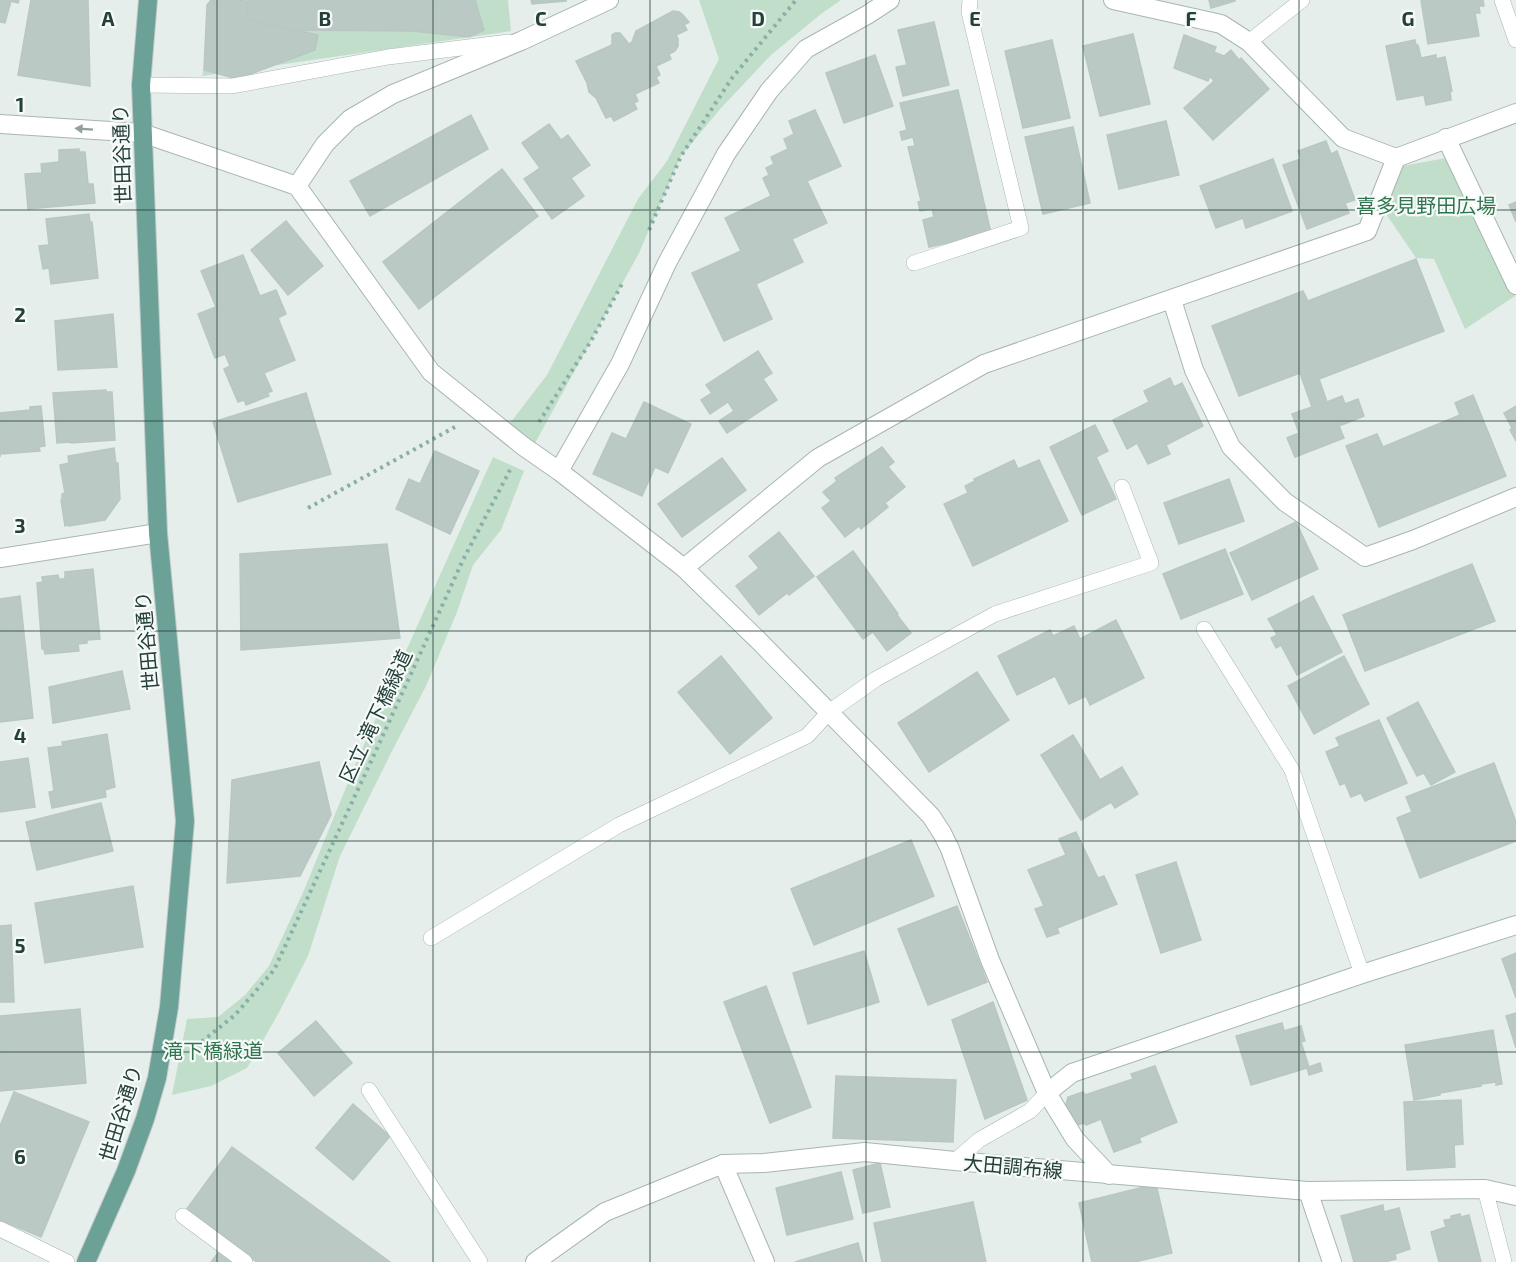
<svg xmlns="http://www.w3.org/2000/svg" width="1516" height="1262" font-family="'Exo 2','Noto Sans JP',sans-serif">
	<rect width="100%" height="100%" fill="#e6eeeb"/>
	<g fill="#c0deca">
		<path d="M219 0H508L511 31 202 76Z"/>
		<path d="M699 0H841L821 14 771 55 721 108 681 156 639 253 534 445 507 427 547 375 638 199 667 161 719 59Z"/>
		<path d="M1446 158 1515 296 1465 329 1434 259 1416 258 1378 202 1392 168Z"/>
		<path d="M493 457 524 471 501 530 473 565 457 612 426 686 391 753 340 856 308 956 277 1016 247 1068 211 1086 172 1095 187 1019 218 1017 245 995 269 966 305 888 358 758Z"/>
	</g>
	<g fill="#bbc9c4" stroke="#b8c7c2" stroke-width="1.5">
		<path d="M0 0H19L18 3 11 1 5 23 0 22Z"/>
		<path d="M31 0H88L90 86 18 75Z"/>
		<path d="M211 0H241L248 2 246 19 318 35 315 50 237 79 204 70 207 5Z"/>
		<path d="M248 0H475L484 30 469 37 413 31 292 30 246 19Z"/>
		<path d="M531 0H566V1L532 4Z"/>
		<path d="M1209 0H1235V1L1211 8Z"/>
		<path d="M1421 0H1483L1484 6H1479L1480 13H1475L1479 36 1428 44Z"/>
		<path d="M673 11 679 12 682 14 689 22 684 25 687 30 676 35 678 39V46L675 51 669 54 671 59 656 66 660 75 656 77 659 83 635 94 638 101 634 103 637 109 614 121 611 116 606 118 596 98 589 92 587 83 576 61 612 45V35L615 33H620L629 44 632 42 636 31Z"/>
		<path d="M934 22 949 85 903 96 896 67 907 65 898 30Z"/>
		<path d="M1133 34 1150 104 1100 116 1083 46Z"/>
		<path d="M1184 35 1216 47 1214 52 1224 56 1231 50 1239 60 1241 58 1269 89 1213 140 1184 108 1214 81 1210 76 1208 81 1174 68Z"/>
		<path d="M1052 40 1070 118 1023 128 1005 51Z"/>
		<path d="M1415 40 1416 45H1418L1421 58 1436 55V59L1445 57 1452 91H1450L1451 100 1426 105 1424 95 1397 100 1386 46Z"/>
		<path d="M875 55 893 106 844 123 826 73Z"/>
		<path d="M958 90 991 233 929 247 923 220 934 217 932 209 920 211 918 202 921 201 908 147 915 146 913 137 902 140 900 132 907 130 900 103Z"/>
		<path d="M815 110 841 166 807 181 827 223 792 239 803 262 756 284 772 319 724 341 692 273 741 251 725 218 771 196 763 178 769 175 766 168 774 164 771 157 788 149 784 139 794 134 789 121Z"/>
		<path d="M471 115 488 149 370 216 350 181Z"/>
		<path d="M1166 121 1179 175 1119 189 1107 135Z"/>
		<path d="M549 124 561 140 568 135 590 165 571 178 584 196 552 219 524 179 540 168 522 143Z"/>
		<path d="M1073 127 1090 203 1043 214 1025 137Z"/>
		<path d="M1326 141 1331 154 1337 151 1355 200 1345 203 1349 213 1307 229 1283 165 1301 159 1298 151Z"/>
		<path d="M79 149V152H85L88 184H93L95 203 28 209 25 174 42 173 41 164 59 162V150Z"/>
		<path d="M1273 159 1292 211 1246 228 1243 218 1216 228 1200 186Z"/>
		<path d="M502 169 538 216 419 309 383 262Z"/>
		<path d="M1516 202V222L1509 205Z"/>
		<path d="M89 214 90 222H92L98 278 51 284 49 268 43 269 39 246 49 245 46 219Z"/>
		<path d="M286 221 323 266 288 295 251 250Z"/>
		<path d="M243 255 260 296 276 290 286 314 278 318 295 360 264 373 272 391 267 393 269 396 246 405 244 400 238 402 224 369 230 366 225 354 215 358 198 314 216 307 201 271Z"/>
		<path d="M1416 259 1444 331 1319 379 1327 402 1342 396 1345 404 1358 399 1364 416 1339 426 1344 438 1295 457 1287 438 1299 433 1292 414 1312 407 1300 373 1239 396 1212 326 1303 291 1308 301Z"/>
		<path d="M113 314 117 367 58 370 55 321Z"/>
		<path d="M758 351 772 373 763 379 777 400 727 433 719 421 734 411 728 402 710 414 701 400 712 393 706 385Z"/>
		<path d="M1170 378 1174 387 1182 383 1203 426 1166 445 1170 454 1148 464 1137 443 1127 449 1113 420 1149 402 1144 391Z"/>
		<path d="M106 390V392H112L115 440 71 443V442L57 443 53 393Z"/>
		<path d="M306 393 331 474 238 502 213 422Z"/>
		<path d="M1473 395 1506 476 1379 527 1346 446 1377 434 1383 447 1460 415 1455 403Z"/>
		<path d="M644 402 691 424 668 473 655 467 642 496 593 474 612 433 626 439Z"/>
		<path d="M41 406 45 446 39 447 40 451 0 454V457V413L30 410V407Z"/>
		<path d="M1516 406V441L1510 430 1512 428 1504 413Z"/>
		<path d="M1095 425 1108 451 1096 457 1116 499 1082 515 1050 447Z"/>
		<path d="M882 447 894 462 888 467 905 487 885 503 888 507 861 529 859 526 845 537 822 508 831 501 823 492 837 481 835 478Z"/>
		<path d="M114 448 116 464 118 463 120 499 105 520 69 526 70 524 65 526 61 500H62V494L65 493 60 465 69 463 68 456Z"/>
		<path d="M435 451 479 471 450 534 396 509 409 479 420 484Z"/>
		<path d="M722 458 746 490 682 537 658 504Z"/>
		<path d="M1014 460 1018 469 1039 460 1068 521 973 566 944 504 968 493 965 486 975 481 974 479Z"/>
		<path d="M1229 479 1244 521 1179 544 1164 503Z"/>
		<path d="M1296 522 1318 569 1252 600 1230 553Z"/>
		<path d="M779 532 814 576 789 595 787 593 759 615 736 586 759 568 749 556Z"/>
		<path d="M387 544 400 638 241 650 240 554Z"/>
		<path d="M1225 549 1243 594 1181 619 1163 574Z"/>
		<path d="M853 551 898 614 897 615 911 633 887 651 873 632 863 639 817 577Z"/>
		<path d="M1472 564 1495 621 1365 671 1343 615Z"/>
		<path d="M93 569 100 639 87 640V643L78 644 79 651 45 654 44 649H42L37 583 43 582 42 577 58 575 59 579H65V572Z"/>
		<path d="M20 596 33 718 0 722V599Z"/>
		<path d="M1313 596 1342 652 1297 675 1281 645 1276 648 1271 638 1277 635 1268 619Z"/>
		<path d="M1116 620 1144 678 1090 705 1086 696 1069 704 1055 676 1017 695 998 656 1050 630 1053 636 1074 626 1080 639Z"/>
		<path d="M721 656 772 718 730 754 678 692Z"/>
		<path d="M1344 656 1369 704 1314 734 1288 686Z"/>
		<path d="M122 671 130 709 53 723 49 687Z"/>
		<path d="M977 672 1009 720 929 772 898 723Z"/>
		<path d="M1418 702 1455 772 1431 785 1424 773 1417 776 1387 718Z"/>
		<path d="M1379 720 1407 783 1365 801 1361 793 1351 797 1345 783 1340 785 1326 752 1340 746 1336 738Z"/>
		<path d="M107 734 115 787 105 790 106 797 52 808 49 792 54 791 48 748 63 746 62 742Z"/>
		<path d="M1073 735 1100 780 1122 767 1138 794 1115 808 1111 802 1081 820 1041 755Z"/>
		<path d="M28 758 35 807 0 812V762Z"/>
		<path d="M319 762 331 815 300 876 227 883 232 780Z"/>
		<path d="M1494 763 1516 822V841L1420 878 1397 818 1412 812 1406 797Z"/>
		<path d="M101 803 113 851 37 870 26 822Z"/>
		<path d="M1076 832 1098 878 1104 876 1117 904 1057 928 1059 933 1047 937 1035 909 1044 906 1028 870 1066 855 1059 839Z"/>
		<path d="M911 840 934 896 814 945 791 889Z"/>
		<path d="M1176 862 1201 940 1161 953 1136 875Z"/>
		<path d="M133 886 143 947 45 963 35 903Z"/>
		<path d="M957 906 987 982 928 1005 898 929Z"/>
		<path d="M11 925 14 1002H0V926Z"/>
		<path d="M864 951 879 1002 808 1024 793 973Z"/>
		<path d="M1516 953V998L1502 959Z"/>
		<path d="M766 986 811 1107 770 1123 724 1002Z"/>
		<path d="M993 1002 1027 1100 985 1119 952 1020Z"/>
		<path d="M80 1009 86 1083 0 1091V1016Z"/>
		<path d="M1516 1013V1048L1506 1016Z"/>
		<path d="M316 1021 352 1063 314 1096 278 1053Z"/>
		<path d="M1282 1023 1284 1031 1301 1026 1305 1041 1301 1042 1309 1067 1320 1063 1322 1071 1309 1075 1307 1068 1251 1085 1236 1036Z"/>
		<path d="M1493 1030 1502 1084 1496 1085V1082L1481 1084V1086L1440 1093V1095L1414 1100 1405 1045Z"/>
		<path d="M1155 1066 1177 1122 1139 1138 1141 1142 1114 1152 1101 1119 1086 1125 1084 1123 1077 1125 1065 1108 1068 1097 1083 1092 1085 1095 1133 1079 1131 1074Z"/>
		<path d="M836 1076 956 1080 953 1142 833 1138Z"/>
		<path d="M14 1092 89 1122 41 1237 0 1220V1126Z"/>
		<path d="M1461 1100 1463 1144 1454 1145 1455 1167 1407 1170 1404 1102Z"/>
		<path d="M353 1104 390 1136 353 1180 316 1148Z"/>
		<path d="M232 1147 390 1262H257L186 1210Z"/>
		<path d="M880 1163 890 1207 863 1213 853 1170Z"/>
		<path d="M841 1172 853 1219 787 1235 776 1188Z"/>
		<path d="M1156 1184 1172 1253 1135 1262H1092L1079 1203Z"/>
		<path d="M973 1202 986 1262H882L874 1223Z"/>
		<path d="M1383 1205 1384 1212 1399 1208 1410 1249 1395 1254 1396 1259 1385 1262H1354L1341 1216Z"/>
		<path d="M1460 1214 1461 1217 1469 1215 1481 1262H1439L1431 1232 1446 1227 1444 1220 1451 1219V1216Z"/>
		<path d="M858 1243 863 1262H795Z"/>
		<path d="M221 1249 237 1262H211Z"/>
	</g>
	<g fill="none" stroke-linecap="round" stroke-linejoin="round">
		<g stroke="#a8b6b2" stroke-width="16">
			<g id="lane">
				<path d="M1502 0 1516 40"/>
				<path d="M1249 42 1302 0"/>
				<path d="M141 85 232 86 388 57 509 42"/>
				<path d="M914 263 1021 228 969 12 970 0"/>
				<path d="M1204 629 1292 770 1362 974"/>
				<path d="M431 938 619 825 807 736 829 712 876 679 995 614 1151 563 1122 487"/>
				<path d="M369 1090 480 1262"/>
				<path d="M955 1161 979 1140 1030 1111 1047 1093"/>
				<path d="M1485 1189 1504 1262"/>
				<path d="M183 1216 245 1262"/>
				<path d="M0 1229 67 1262"/>
			</g>
		</g>
		<g stroke="#a8b6b2" stroke-width="20">
			<g id="street">
				<path d="M1113 0 1221 24 1249 42 1343 138 1396 158 1516 113"/>
				<path d="M0 124 142 133 297 186 431 372 523 446 559 471 684 568 758 640 931 816 942 833 950 849 990 960 1047 1093 1075 1139 1109 1175"/>
				<path d="M1446 138 1516 285"/>
				<path d="M297 186 325 144 350 119 393 94 521 41 609 0"/>
				<path d="M1172 300 1194 370 1231 447 1285 502 1365 557 1413 540 1516 497"/>
				<path d="M559 471 620 364 667 263 726 154 769 91 806 49 867 15 890 0"/>
				<path d="M0 558 158 533"/>
				<path d="M684 568 818 458 984 364 1367 231 1396 158"/>
				<path d="M723 1164 765 1262"/>
				<path d="M1308 1191 1332 1262"/>
				<path d="M535 1262 605 1212 723 1164 764 1163 865 1152 955 1161 1308 1191 1485 1189 1516 1196"/>
			</g>
		</g>
		<g stroke="#a4b9b3" stroke-width="20">
			<path id="secondary" d="M1047 1093 1072 1073 1362 974 1516 925"/>
		</g>
		<g stroke="#c2cac8" stroke-width="20">
			<path id="primary" d="M86 1262 126 1171 145 1119 157 1078 169 1007 185 821 158 533 141 85 148 0"/>
		</g>
		<g stroke="#88b0a6" stroke-width="4" stroke-dasharray="3 4.5" stroke-linecap="butt">
			<path d="M649 230 681 156 732 78 796 0"/>
			<path d="M539 422 591 341 623 282"/>
			<path d="M308 508 455 427"/>
			<path d="M190 1051 235 1015 274 970 373 757 463 560 510 470"/>
		</g>
		<use href="#lane" stroke="#fff" stroke-width="15"/>
		<use href="#street" stroke="#fff" stroke-width="18"/>
		<use href="#secondary" stroke="#fff" stroke-width="18"/>
		<use href="#primary" stroke="#6ca197" stroke-width="18"/>
	</g>
	<defs><path id="oneway-solid" d="M-6-.8H1V-3.2L6.5 0L1 3.2V.8H-6Z" transform="scale(1.5)"/></defs>
	<use fill="#92a09c" href="#oneway-solid" transform="translate(84 129) rotate(-176)"/>
	<path fill="none" stroke="#25403a" stroke-width="1.5" stroke-opacity="0.55" d="M217 0V1262M433 0V1262M650 0V1262M866 0V1262M1083 0V1262M1299 0V1262M0 210H1516M0 421H1516M0 631H1516M0 841H1516M0 1052H1516"/>
	<g text-anchor="middle" dominant-baseline="central" stroke-width="4.5" stroke-linejoin="round" paint-order="stroke">
		<g font-size="20" fill="#25403a" stroke="#f6faf9">
			<text transform="translate(121 154) rotate(-92)">世田谷通り</text>
			<text transform="translate(146 641) rotate(-95)">世田谷通り</text>
			<text transform="translate(375 716) rotate(-65)">区立 滝下橋緑道</text>
			<text transform="translate(120 1113) rotate(-73)">世田谷通り</text>
			<text transform="translate(1013 1166) rotate(5)">大田調布線</text>
		</g>
		<g font-size="20" fill="#31754f" stroke="#f6faf9">
			<text x="1426" y="205">喜多見野田広場</text>
			<text x="213" y="1050">滝下橋緑道</text>
		</g>
	</g>
	<g font-size="20" text-anchor="middle" font-weight="bold" fill="#25403a" stroke="#f6faf9" stroke-width="4.5" stroke-linejoin="round" paint-order="stroke">
		<text x="108" y="26">A</text>
		<text x="325" y="26">B</text>
		<text x="541" y="26">C</text>
		<text x="758" y="26">D</text>
		<text x="975" y="26">E</text>
		<text x="1191" y="26">F</text>
		<text x="1408" y="26">G</text>
		<text x="20" y="112">1</text>
		<text x="20" y="322">2</text>
		<text x="20" y="533">3</text>
		<text x="20" y="743">4</text>
		<text x="20" y="953">5</text>
		<text x="20" y="1164">6</text>
	</g>
</svg>
